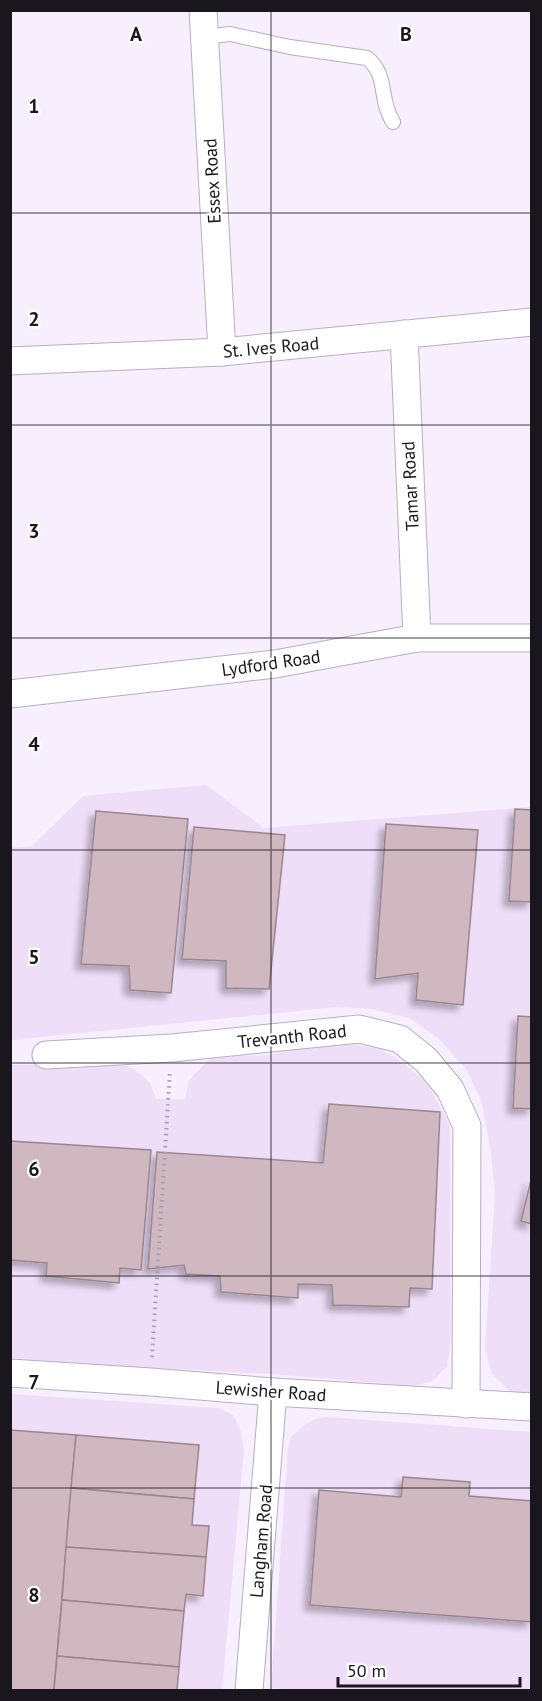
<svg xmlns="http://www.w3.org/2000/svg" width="542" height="1701" font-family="'PT Sans',sans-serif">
	<defs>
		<filter id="shadow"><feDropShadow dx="-5.5" dy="5.5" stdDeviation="3" flood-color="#0004"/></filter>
	</defs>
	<rect width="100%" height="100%" fill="#f7eefe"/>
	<g fill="#eedef8">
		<path d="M206 785 264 828 531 807V1394L512 1393 492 1374 485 1349 495 1194 490 1145 481 1100 466 1069 438 1038 409 1018 372 1009 337 1007 11 1040V848L32 846 83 796Z"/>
		<path d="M347 1043 380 1049 405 1064 428 1085 450 1125 451 1339 447 1366 433 1381 413 1386 273 1374 113 1366 11 1358 10 1065 127 1066 142 1075 150 1083 156 1099H185L189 1080 212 1057 269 1055 309 1045Z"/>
		<path d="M10 1394 218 1408 233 1415 241 1432 244 1450 222 1690H11Z"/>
		<path d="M327 1417 531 1432V1690H299L271 1688 288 1448 292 1436 302 1427 315 1419Z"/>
	</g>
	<g fill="#d0b8c1" stroke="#9c868e" stroke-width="1.5" filter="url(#shadow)">
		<path d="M515 809 532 810V902L509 901Z"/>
		<path d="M96 811 188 819 171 993 130 990 129 966 81 964Z"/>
		<path d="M386 824 478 830 463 1005 416 1000 418 973 375 979Z"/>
		<path d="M194 827 285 835 269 989 226 988V961L182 959Z"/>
		<path d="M518 1016 532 1017V1109L513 1108Z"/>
		<path d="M329 1104 440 1112 432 1289 410 1288 409 1307 333 1305 332 1285 298 1284V1298L221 1292 220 1276 186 1274 184 1265 148 1269 157 1152 323 1163Z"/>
		<path d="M10 1141 151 1150 141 1270 120 1268 119 1283 46 1276 47 1263 11 1260 10 1262Z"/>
		<path d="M531 1180H532V1224L521 1221Z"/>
		<path d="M10 1430 76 1435 54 1690H10Z"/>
		<path d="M76 1435 199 1445 194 1499 71 1488Z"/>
		<path d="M403 1477 470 1482 469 1496 532 1501V1622L310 1605 319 1490 401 1497Z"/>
		<path d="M71 1488 194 1499 192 1525 209 1526 206 1557 66 1547Z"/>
		<path d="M66 1547 206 1557 203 1596 186 1594 184 1611 62 1600Z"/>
		<path d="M62 1600 184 1611 179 1667 57 1656Z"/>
		<path d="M57 1656 179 1667 177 1690H54Z"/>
	</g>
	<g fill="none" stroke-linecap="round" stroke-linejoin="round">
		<g stroke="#b9aec0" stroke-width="16">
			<path id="lane" d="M204 37 230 34 290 47 367 58C389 76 378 98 393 122"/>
		</g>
		<g stroke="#b9aec0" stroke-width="29">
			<g id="street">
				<path d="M203 10 222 352"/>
				<path d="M404 334 417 638"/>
				<path d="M10 361 222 352 532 322"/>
				<path d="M10 694 275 664 417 638H532"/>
				<path d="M46 1055 172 1048 359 1029 400 1039 426 1060 450 1089 467 1126 466 1404"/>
				<path d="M10 1373 151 1382 273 1392 532 1407"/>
				<path d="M249 1690 273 1392"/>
			</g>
		</g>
		<path stroke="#a49daa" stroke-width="4" stroke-dasharray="1.5 4.5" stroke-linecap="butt" d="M152 1357 170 1071"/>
		<use href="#lane" stroke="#fff" stroke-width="14"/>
		<use href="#street" stroke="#fff" stroke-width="27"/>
	</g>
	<path fill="none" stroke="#1a161d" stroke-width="1.5" stroke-opacity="0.55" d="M271 10V1690M10 213H532M10 425H532M10 638H532M10 850H532M10 1063H532M10 1276H532M10 1488H532"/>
	<g text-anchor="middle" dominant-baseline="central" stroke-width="4.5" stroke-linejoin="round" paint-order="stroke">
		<g font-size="18" fill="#1a161d" stroke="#fff">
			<text transform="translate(212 181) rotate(-93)">Essex Road</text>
			<text transform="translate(271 347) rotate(-5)">St. Ives Road</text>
			<text transform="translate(410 486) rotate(-93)">Tamar Road</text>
			<text transform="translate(271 663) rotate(-8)">Lydford Road</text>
			<text transform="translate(292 1036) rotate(-6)">Trevanth Road</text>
			<text transform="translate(271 1391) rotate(4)">Lewisher Road</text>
			<text transform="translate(261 1541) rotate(-85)">Langham Road</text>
		</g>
	</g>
	<g font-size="20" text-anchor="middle" font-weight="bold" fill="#1a161d" stroke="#fff" stroke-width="4.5" stroke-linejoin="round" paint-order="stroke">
		<text x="136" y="41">A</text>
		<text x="406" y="41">B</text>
		<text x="34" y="113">1</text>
		<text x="34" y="326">2</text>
		<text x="34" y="538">3</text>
		<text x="34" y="751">4</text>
		<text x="34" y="964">5</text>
		<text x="34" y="1176">6</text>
		<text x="34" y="1389">7</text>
		<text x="34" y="1602">8</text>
	</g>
	<rect width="542" height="1701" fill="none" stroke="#1a161d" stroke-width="24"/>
	<path d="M338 1677v9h182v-9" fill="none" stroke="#1a161d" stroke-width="3"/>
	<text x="347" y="1677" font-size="18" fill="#1a161d" stroke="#ffffff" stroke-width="4.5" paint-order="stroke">50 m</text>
</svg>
